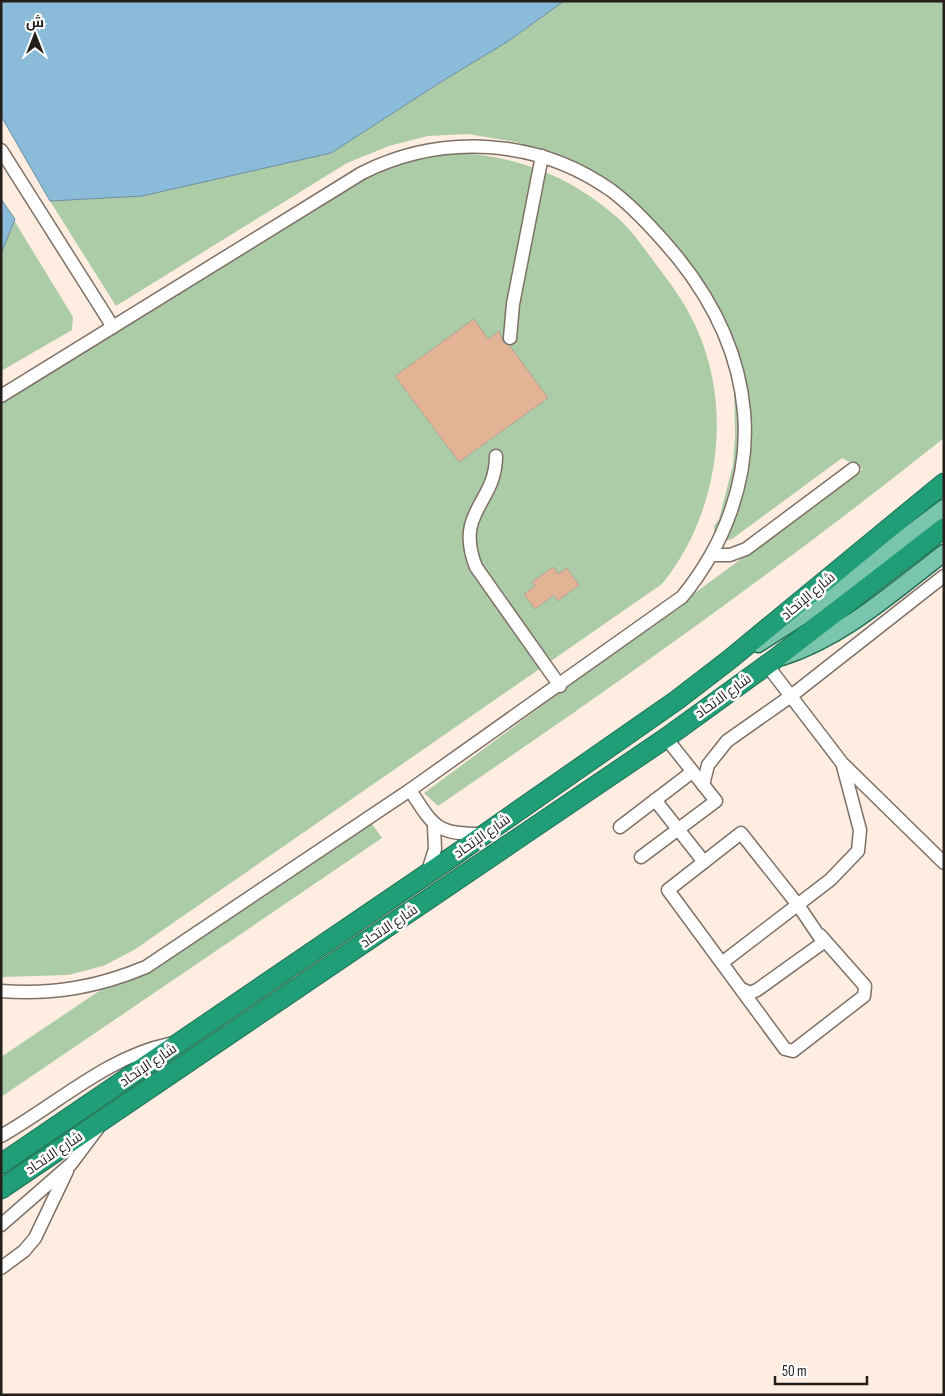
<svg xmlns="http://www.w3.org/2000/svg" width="945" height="1396" font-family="'Sofia Sans Condensed',Cairo,sans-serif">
	<rect width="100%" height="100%" fill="#ffede2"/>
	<g fill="#abcca6">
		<path d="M564 1H944V438C781 568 610 689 438 806L424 793 863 469 842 458 732 539 722 542 714 537V526L719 519 733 465 735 435 734 383 727 356 700 292 653 229 560 158 539 149 516 142 468 134 428 136 389 146 347 163 116 306 50 201 142 196 331 153 444 80 507 42Z"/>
		<path d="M448 153C512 153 572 176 620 220 634 233 646 251 658 267 674 288 689 309 699 334 733 414 717 517 662 584L134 950 103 966 68 975 1 977V398L355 180 395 163Z"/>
		<path d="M1 199 73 317 72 330 1 371Z"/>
		<path d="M364 813 382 838 1 1097V1057Z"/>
	</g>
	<g fill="#8abcda" stroke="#6b8da0">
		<path d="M1 1H564L507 42 444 80 331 153 142 196 50 201 1 116Z"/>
		<path d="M1 199 15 219 1 254Z"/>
	</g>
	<g fill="#e2b495" stroke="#b3a398">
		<path d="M474 319 488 339 499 331 503 342 510 346 548 398 459 462 395 376Z"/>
		<path d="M553 567 558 574 567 568 579 585 558 601 554 595 535 609 524 594 535 586 532 582Z"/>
	</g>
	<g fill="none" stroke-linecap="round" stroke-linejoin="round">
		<g stroke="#7f7066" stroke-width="15">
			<g id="minor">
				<path d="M1 150 113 327"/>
				<path d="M510 338 513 304 542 156"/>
				<path d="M1 396 362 173C442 133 538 138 612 191 637 210 658 234 678 258 714 303 739 354 744 412 750 479 724 546 682 597L410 790 146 967C98 987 53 995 1 991"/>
				<path d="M496 456C496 504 454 511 476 567L560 686"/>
				<path d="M713 555H730L746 549 853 469"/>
				<path d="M767 665 842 763 944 863"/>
				<path d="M703 785 708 765 727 741 791 696 944 576"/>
				<path d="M410 790C435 829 437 834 485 834"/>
				<path d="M655 800 704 862"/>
				<path d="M620 827 692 772"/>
				<path d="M641 857 716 801 666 738"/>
				<path d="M427 874 435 849 434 826"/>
				<path d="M723 962 830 880 858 851 860 830 843 766"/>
				<path d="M744 990 750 993 757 990 821 944V939L798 905 741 833 668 890 785 1049 793 1051 864 996 865 986 820 935"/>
				<path d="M1 1136C56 1105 107 1057 169 1044"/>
				<path d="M1 1225 71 1164 98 1128"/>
				<path d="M1 1268 24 1251 35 1238 67 1171"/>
			</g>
		</g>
		<g stroke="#217156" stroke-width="19">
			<g id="major">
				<path d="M758 644 800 617 944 508"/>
				<path d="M782 657C844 637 893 592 944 553"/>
			</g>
		</g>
		<g stroke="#217156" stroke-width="21">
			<g id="highway">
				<path d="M1 1164 452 857 677 700 729 660 944 483"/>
				<path d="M1 1189 666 738 775 659 944 528"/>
			</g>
		</g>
		<use href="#minor" stroke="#fff" stroke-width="12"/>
		<use href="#major" stroke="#79c5ad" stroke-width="16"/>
		<use href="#highway" stroke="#209e77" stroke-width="19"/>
	</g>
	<g text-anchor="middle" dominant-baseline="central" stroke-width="5" stroke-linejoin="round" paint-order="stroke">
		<g font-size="14" fill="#241e1a" stroke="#fff">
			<text transform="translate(808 596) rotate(-40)">شارع الإتحاد</text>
			<text transform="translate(723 696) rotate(-36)">شارع الاتحاد</text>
			<text transform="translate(482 836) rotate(-35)">شارع الإتحاد</text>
			<text transform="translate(389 926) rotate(-34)">شارع الاتحاد</text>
			<text transform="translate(148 1065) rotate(-34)">شارع الإتحاد</text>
			<text transform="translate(54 1153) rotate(-34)">شارع الاتحاد</text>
		</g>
	</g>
	<rect width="945" height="1396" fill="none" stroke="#241e1a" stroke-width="5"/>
	<g transform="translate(35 35)" stroke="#ffffff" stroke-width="4" paint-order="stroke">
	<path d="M0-4L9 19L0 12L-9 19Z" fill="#241e1a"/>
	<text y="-8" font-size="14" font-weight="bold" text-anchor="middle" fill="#241e1a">ش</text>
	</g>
	<path d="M775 1376v8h92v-8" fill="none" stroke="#241e1a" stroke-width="2.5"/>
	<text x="782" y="1376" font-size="15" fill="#241e1a" stroke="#ffffff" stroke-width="4" paint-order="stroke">50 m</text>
</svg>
